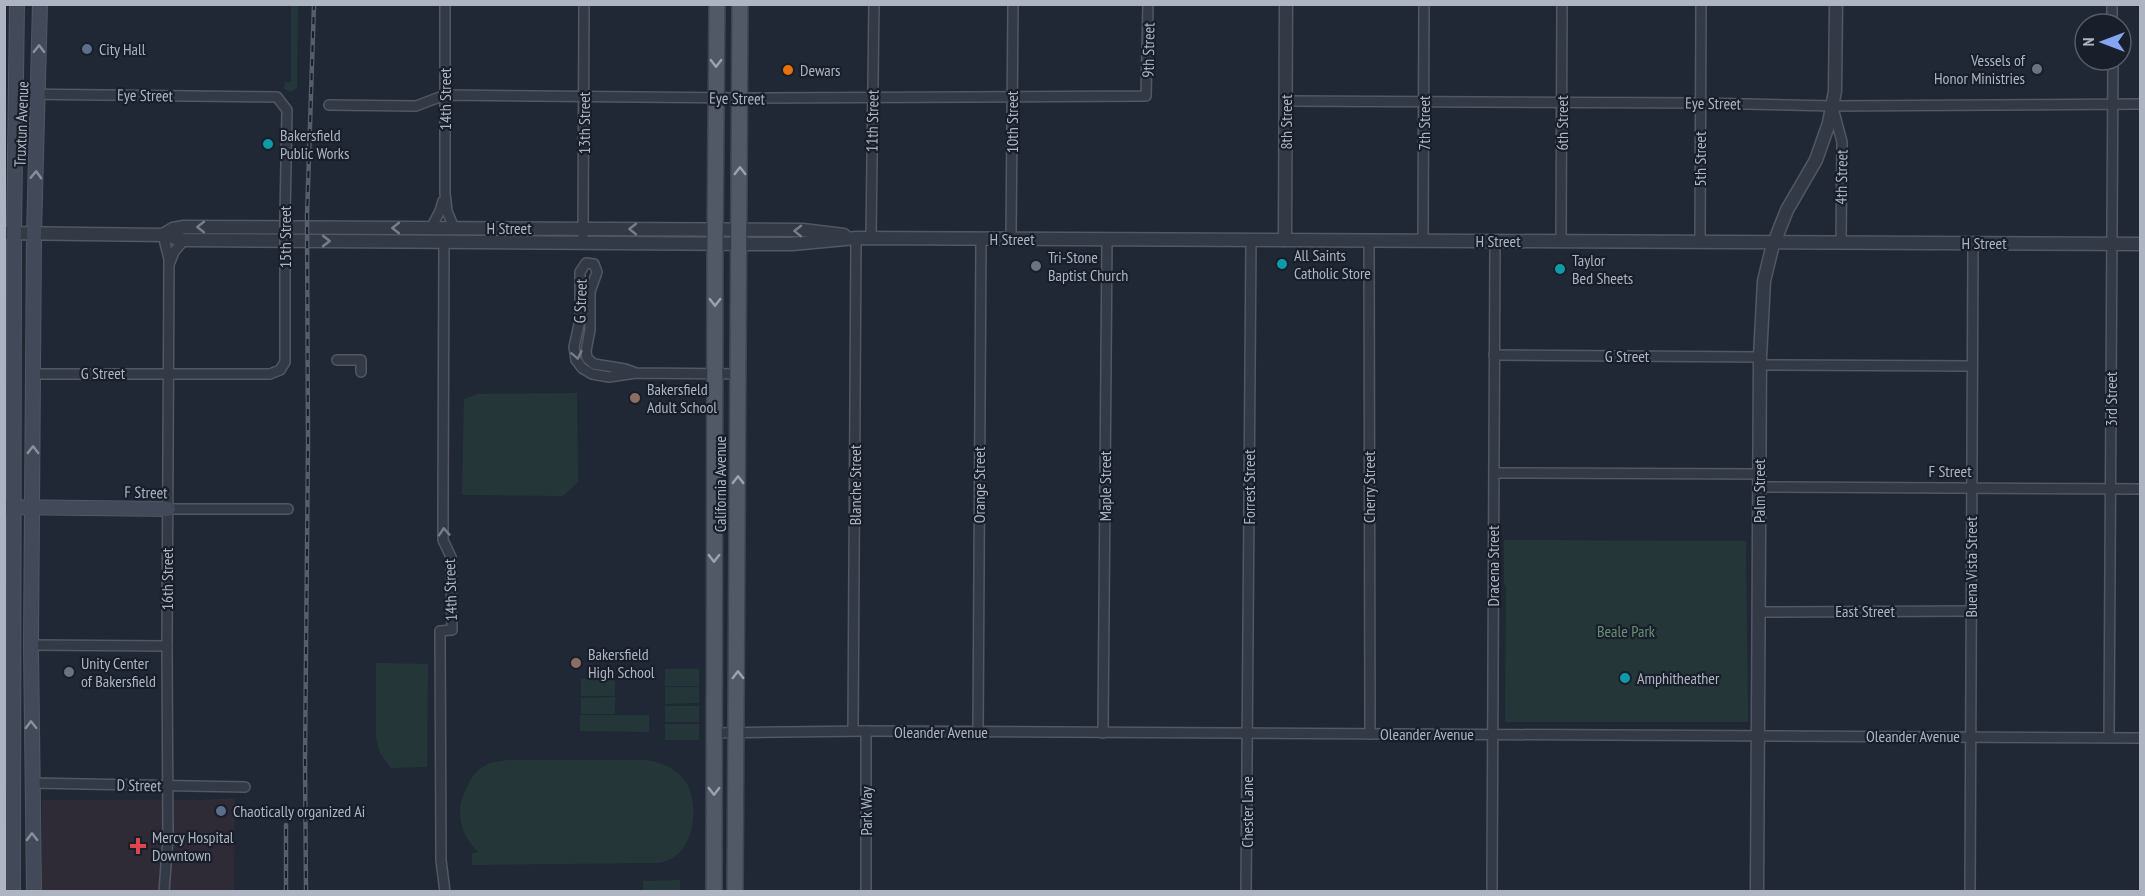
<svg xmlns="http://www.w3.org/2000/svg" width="2145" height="896" font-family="'PT Sans Narrow',sans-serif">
	<rect width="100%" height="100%" fill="#202835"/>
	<path fill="#2e2b37" d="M235 798 234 891 42 892V800H199Z"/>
	<g fill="#253638">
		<path d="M291 5H298L297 88 290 92 284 88 285 82H291Z"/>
		<path d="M577 393 578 482 563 496 462 495 464 399 478 394Z"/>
		<path d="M1506 540 1746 541 1748 722H1505L1506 586 1504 584V541Z"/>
		<path d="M376 663 428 664 427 767 391 768 380 753 376 737Z"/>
		<rect x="665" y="669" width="34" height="17"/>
		<rect x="581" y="679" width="34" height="17"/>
		<path d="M665 687H699V703L665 704Z"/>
		<path d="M615 697V714H581V698Z"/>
		<rect x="665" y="706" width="34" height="16"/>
		<path d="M580 715H649V732L580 731Z"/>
		<rect x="665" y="724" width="34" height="16"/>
		<path d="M509 760H646C661 762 677 769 686 782 699 804 695 845 672 858 668 861 663 862 658 863L472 865V853L478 852C460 834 454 811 467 787 470 780 475 772 481 768 489 762 499 761 509 760Z"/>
		<path d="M680 880V891H643V881Z"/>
	</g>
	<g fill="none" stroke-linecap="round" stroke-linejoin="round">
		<g stroke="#515763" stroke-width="12">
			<g id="minor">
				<path d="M445 4V193L447 211 454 228"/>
				<path d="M2112 4V24"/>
				<path d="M16 94 277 97 287 110 285 216"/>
				<path d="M1286 101 1701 103 1833 106 2140 104"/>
				<path d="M329 105 416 106 445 95 741 98 1146 96 1148 4"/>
				<path d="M1833 108 1842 142 1841 242"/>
				<path d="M431 228 440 211 443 201"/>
				<path d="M163 235 169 259 167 646 168 838 164 892"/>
				<path d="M871 238 874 4"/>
				<path d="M1011 239 1013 4"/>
				<path d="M1369 240 1370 734"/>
				<path d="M1423 241 1424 4"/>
				<path d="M1561 241 1562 4"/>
				<path d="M444 242 443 510V540L451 557 452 630 440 631 441 860 445 892"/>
				<path d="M583 242 584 4"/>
				<path d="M1700 242 1701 4"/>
				<path d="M170 262 174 252 184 240"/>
				<path d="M1494 355 1760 357"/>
				<path d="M337 360H361V372"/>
				<path d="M1760 365 1972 366"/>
				<path d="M636 373 625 369 594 364 587 358 586 351 590 330V292L597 272 594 264 586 263 580 272V320L574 347 576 360 582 368 592 374 609 377 636 373 739 374"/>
				<path d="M33 374H270L280 370 285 362V256"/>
				<path d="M1494 473 1759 474"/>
				<path d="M1759 487 2140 489"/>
				<path d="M168 509H288"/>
				<path d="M1759 612 1971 611"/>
				<path d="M31 645 167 646"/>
				<path d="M853 731 856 238"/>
				<path d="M978 732 981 239"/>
				<path d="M714 733 866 731 2140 738"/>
				<path d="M1103 733 1107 239"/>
				<path d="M2109 737 2113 60"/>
				<path d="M32 783 245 787"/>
				<path d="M866 892V731"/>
				<path d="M1246 892 1251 240"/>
				<path d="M1492 892 1495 241"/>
				<path d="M1970 892 1973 243"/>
			</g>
		</g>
		<g stroke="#515763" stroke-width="15">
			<g id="tertiary">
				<path d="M4 233 163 235 184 240 752 244H792L856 238 2140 244"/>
				<path d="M163 235 173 229 184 227 803 230 844 235"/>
				<path d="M1285 240 1286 4"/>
				<path d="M1757 892 1760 357 1764 281 1772 248 1787 210 1816 160 1829 123 1835 91 1836 4"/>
			</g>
		</g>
		<g stroke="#515763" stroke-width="16">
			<g id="secondary">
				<path d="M4 507 168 509"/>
				<path d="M13 892 14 233 17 4"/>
				<path d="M34 892 31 645 34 234 40 4"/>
			</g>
		</g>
		<g stroke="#3d434f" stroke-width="18">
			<g id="primary">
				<path d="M714 892 715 243 717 4"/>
				<path d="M735 892 740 4"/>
			</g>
		</g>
		<use href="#minor" stroke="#343a45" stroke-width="9"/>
		<use href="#tertiary" stroke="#343a45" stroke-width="12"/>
		<use href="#secondary" stroke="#424958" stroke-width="14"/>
		<use href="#primary" stroke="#525966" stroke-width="15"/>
		<g stroke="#565d6c" stroke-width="4.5">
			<g id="rail">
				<path d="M286 892V825"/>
				<path d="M306 892 305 760 308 443 307 216 314 4"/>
			</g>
		</g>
		<use href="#rail" stroke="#191f2a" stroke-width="2" stroke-dasharray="7" stroke-linecap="butt"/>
		<g stroke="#515763" stroke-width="12" stroke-linecap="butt">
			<path id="minor-bridge" d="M285 256V216"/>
		</g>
		<use href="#minor-bridge" stroke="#343a45" stroke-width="9"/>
	</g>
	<defs><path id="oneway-chevron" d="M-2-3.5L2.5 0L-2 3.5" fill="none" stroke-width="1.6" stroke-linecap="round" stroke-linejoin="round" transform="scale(1.5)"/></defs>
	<g stroke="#888f9d">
		<use href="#oneway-chevron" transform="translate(39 49) rotate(-89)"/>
		<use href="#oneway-chevron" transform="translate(36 175) rotate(-88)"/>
		<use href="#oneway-chevron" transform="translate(33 450) rotate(-90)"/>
		<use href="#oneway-chevron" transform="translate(31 725) rotate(-91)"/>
		<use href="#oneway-chevron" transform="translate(32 837) rotate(-91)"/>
	</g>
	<g stroke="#9ca2b0">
		<use href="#oneway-chevron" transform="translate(716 63) rotate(90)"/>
		<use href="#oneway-chevron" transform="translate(740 171) rotate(-90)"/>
		<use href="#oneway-chevron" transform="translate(715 302) rotate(90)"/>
		<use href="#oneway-chevron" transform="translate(738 480) rotate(-90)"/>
		<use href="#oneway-chevron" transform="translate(714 558) rotate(90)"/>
		<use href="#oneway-chevron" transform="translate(738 675) rotate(-90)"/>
		<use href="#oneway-chevron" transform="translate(714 791) rotate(90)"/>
	</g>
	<g stroke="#777d8a">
		<use href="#oneway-chevron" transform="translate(201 227) rotate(-180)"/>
		<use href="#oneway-chevron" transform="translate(396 228) rotate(-180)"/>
		<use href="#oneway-chevron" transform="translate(633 229) rotate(-179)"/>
		<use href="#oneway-chevron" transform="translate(798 231) rotate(-179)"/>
		<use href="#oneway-chevron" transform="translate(326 241)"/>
		<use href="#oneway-chevron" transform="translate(577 355) rotate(78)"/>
		<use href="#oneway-chevron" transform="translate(444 532) rotate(-94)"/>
	</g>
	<g fill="#5c6f8a" stroke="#191f2a" stroke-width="2">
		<circle cx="87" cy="49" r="6"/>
		<circle cx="221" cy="811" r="6"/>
	</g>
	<g fill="#6b7280" stroke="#191f2a" stroke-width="2">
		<circle cx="2037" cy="69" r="6"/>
		<circle cx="1036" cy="266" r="6"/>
		<circle cx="69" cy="672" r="6"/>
	</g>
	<circle fill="#e8710a" stroke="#191f2a" stroke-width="2" cx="788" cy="70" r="6"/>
	<g fill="#0f9aa8" stroke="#191f2a" stroke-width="2">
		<circle cx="268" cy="144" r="6"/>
		<circle cx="1282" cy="264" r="6"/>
		<circle cx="1560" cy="269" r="6"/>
		<circle cx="1625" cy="678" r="6"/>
	</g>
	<g fill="#8d6e63" stroke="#191f2a" stroke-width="2">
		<circle cx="635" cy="398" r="6"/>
		<circle cx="576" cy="663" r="6"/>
	</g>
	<path fill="#e0444e" stroke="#191f2a" stroke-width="2" d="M135 837h6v6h6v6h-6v6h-6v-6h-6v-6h6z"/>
	<g text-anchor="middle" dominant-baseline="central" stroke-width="4.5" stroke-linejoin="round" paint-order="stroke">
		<g font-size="16" fill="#aeb4c2" stroke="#191f2a" text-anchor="start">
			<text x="99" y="49">City Hall</text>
			<text x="2025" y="60" text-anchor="end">Vessels of<tspan x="2025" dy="18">Honor Ministries</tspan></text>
			<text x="800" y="70">Dewars</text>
			<text x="280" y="135">Bakersfield<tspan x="280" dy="18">Public Works</tspan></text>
			<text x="1294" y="255">All Saints<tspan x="1294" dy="18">Catholic Store</tspan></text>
			<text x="1048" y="257">Tri-Stone<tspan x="1048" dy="18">Baptist Church</tspan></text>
			<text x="1572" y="260">Taylor<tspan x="1572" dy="18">Bed Sheets</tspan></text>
			<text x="647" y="389">Bakersfield<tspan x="647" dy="18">Adult School</tspan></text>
			<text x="588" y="654">Bakersfield<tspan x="588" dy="18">High School</tspan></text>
			<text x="81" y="663">Unity Center<tspan x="81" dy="18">of Bakersfield</tspan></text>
			<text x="1637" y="678">Amphitheather</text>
			<text x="233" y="811">Chaotically organized Ai</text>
			<text x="152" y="837">Mercy Hospital<tspan x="152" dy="18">Downtown</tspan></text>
		</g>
		<g font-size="16" fill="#aeb4c2" stroke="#191f2a">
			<text transform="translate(1148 50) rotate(-89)">9th Street</text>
			<text transform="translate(145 95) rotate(1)">Eye Street</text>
			<text transform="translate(737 98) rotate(1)">Eye Street</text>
			<text transform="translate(445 99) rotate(-90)">14th Street</text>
			<text transform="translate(1713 103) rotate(1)">Eye Street</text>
			<text transform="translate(872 121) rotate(-89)">11th Street</text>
			<text transform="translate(1012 122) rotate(-90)">10th Street</text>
			<text transform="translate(1286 122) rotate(-90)">8th Street</text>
			<text transform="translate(584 123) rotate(-90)">13th Street</text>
			<text transform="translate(1424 123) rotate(-90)">7th Street</text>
			<text transform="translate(1562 123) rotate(-90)">6th Street</text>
			<text transform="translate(21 124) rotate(-88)">Truxtun Avenue</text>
			<text transform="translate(1700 159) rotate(-90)">5th Street</text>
			<text transform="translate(1841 177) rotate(-89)">4th Street</text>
			<text x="509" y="228">H Street</text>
			<text transform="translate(285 237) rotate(-90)">15th Street</text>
			<text x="1012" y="239">H Street</text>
			<text x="1498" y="241">H Street</text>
			<text x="1984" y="243">H Street</text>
			<text transform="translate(580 301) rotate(-88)">G Street</text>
			<text x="1627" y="356">G Street</text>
			<text x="103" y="373">G Street</text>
			<text transform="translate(2111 399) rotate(-90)">3rd Street</text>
			<text x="1950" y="471">F Street</text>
			<text transform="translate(720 484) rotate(-90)">California Avenue</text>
			<text transform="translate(855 485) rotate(-90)">Blanche Street</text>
			<text transform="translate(979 485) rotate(-90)">Orange Street</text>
			<text transform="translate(1105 486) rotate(-90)">Maple Street</text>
			<text transform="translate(1249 487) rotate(-90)">Forrest Street</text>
			<text transform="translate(1369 487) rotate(-90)">Cherry Street</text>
			<text transform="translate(1759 491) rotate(-90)">Palm Street</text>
			<text transform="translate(146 492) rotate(1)">F Street</text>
			<text transform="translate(1493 566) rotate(-90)">Dracena Street</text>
			<text transform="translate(1971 567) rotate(-90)">Buena Vista Street</text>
			<text transform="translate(167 579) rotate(-90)">16th Street</text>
			<text transform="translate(450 590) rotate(-92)">14th Street</text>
			<text x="1865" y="611">East Street</text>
			<text x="941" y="732">Oleander Avenue</text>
			<text x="1427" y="734">Oleander Avenue</text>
			<text x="1913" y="736">Oleander Avenue</text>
			<text transform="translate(139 785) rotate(1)">D Street</text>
			<text transform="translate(866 811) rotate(-90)">Park Way</text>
			<text transform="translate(1247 812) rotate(-90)">Chester Lane</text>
		</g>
		<g font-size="16" fill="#679174" stroke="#191f2a">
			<text x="1626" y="631">Beale Park</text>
		</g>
	</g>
	<rect width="2145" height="896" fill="none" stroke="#aeb4c2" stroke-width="12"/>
	<g transform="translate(2103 42) rotate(270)"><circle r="28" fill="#191f2a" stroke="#555b67" stroke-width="1.5"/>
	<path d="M0-4.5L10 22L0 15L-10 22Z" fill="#84a6f1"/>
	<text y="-9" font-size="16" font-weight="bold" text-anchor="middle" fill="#aeb4c2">N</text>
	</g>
</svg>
